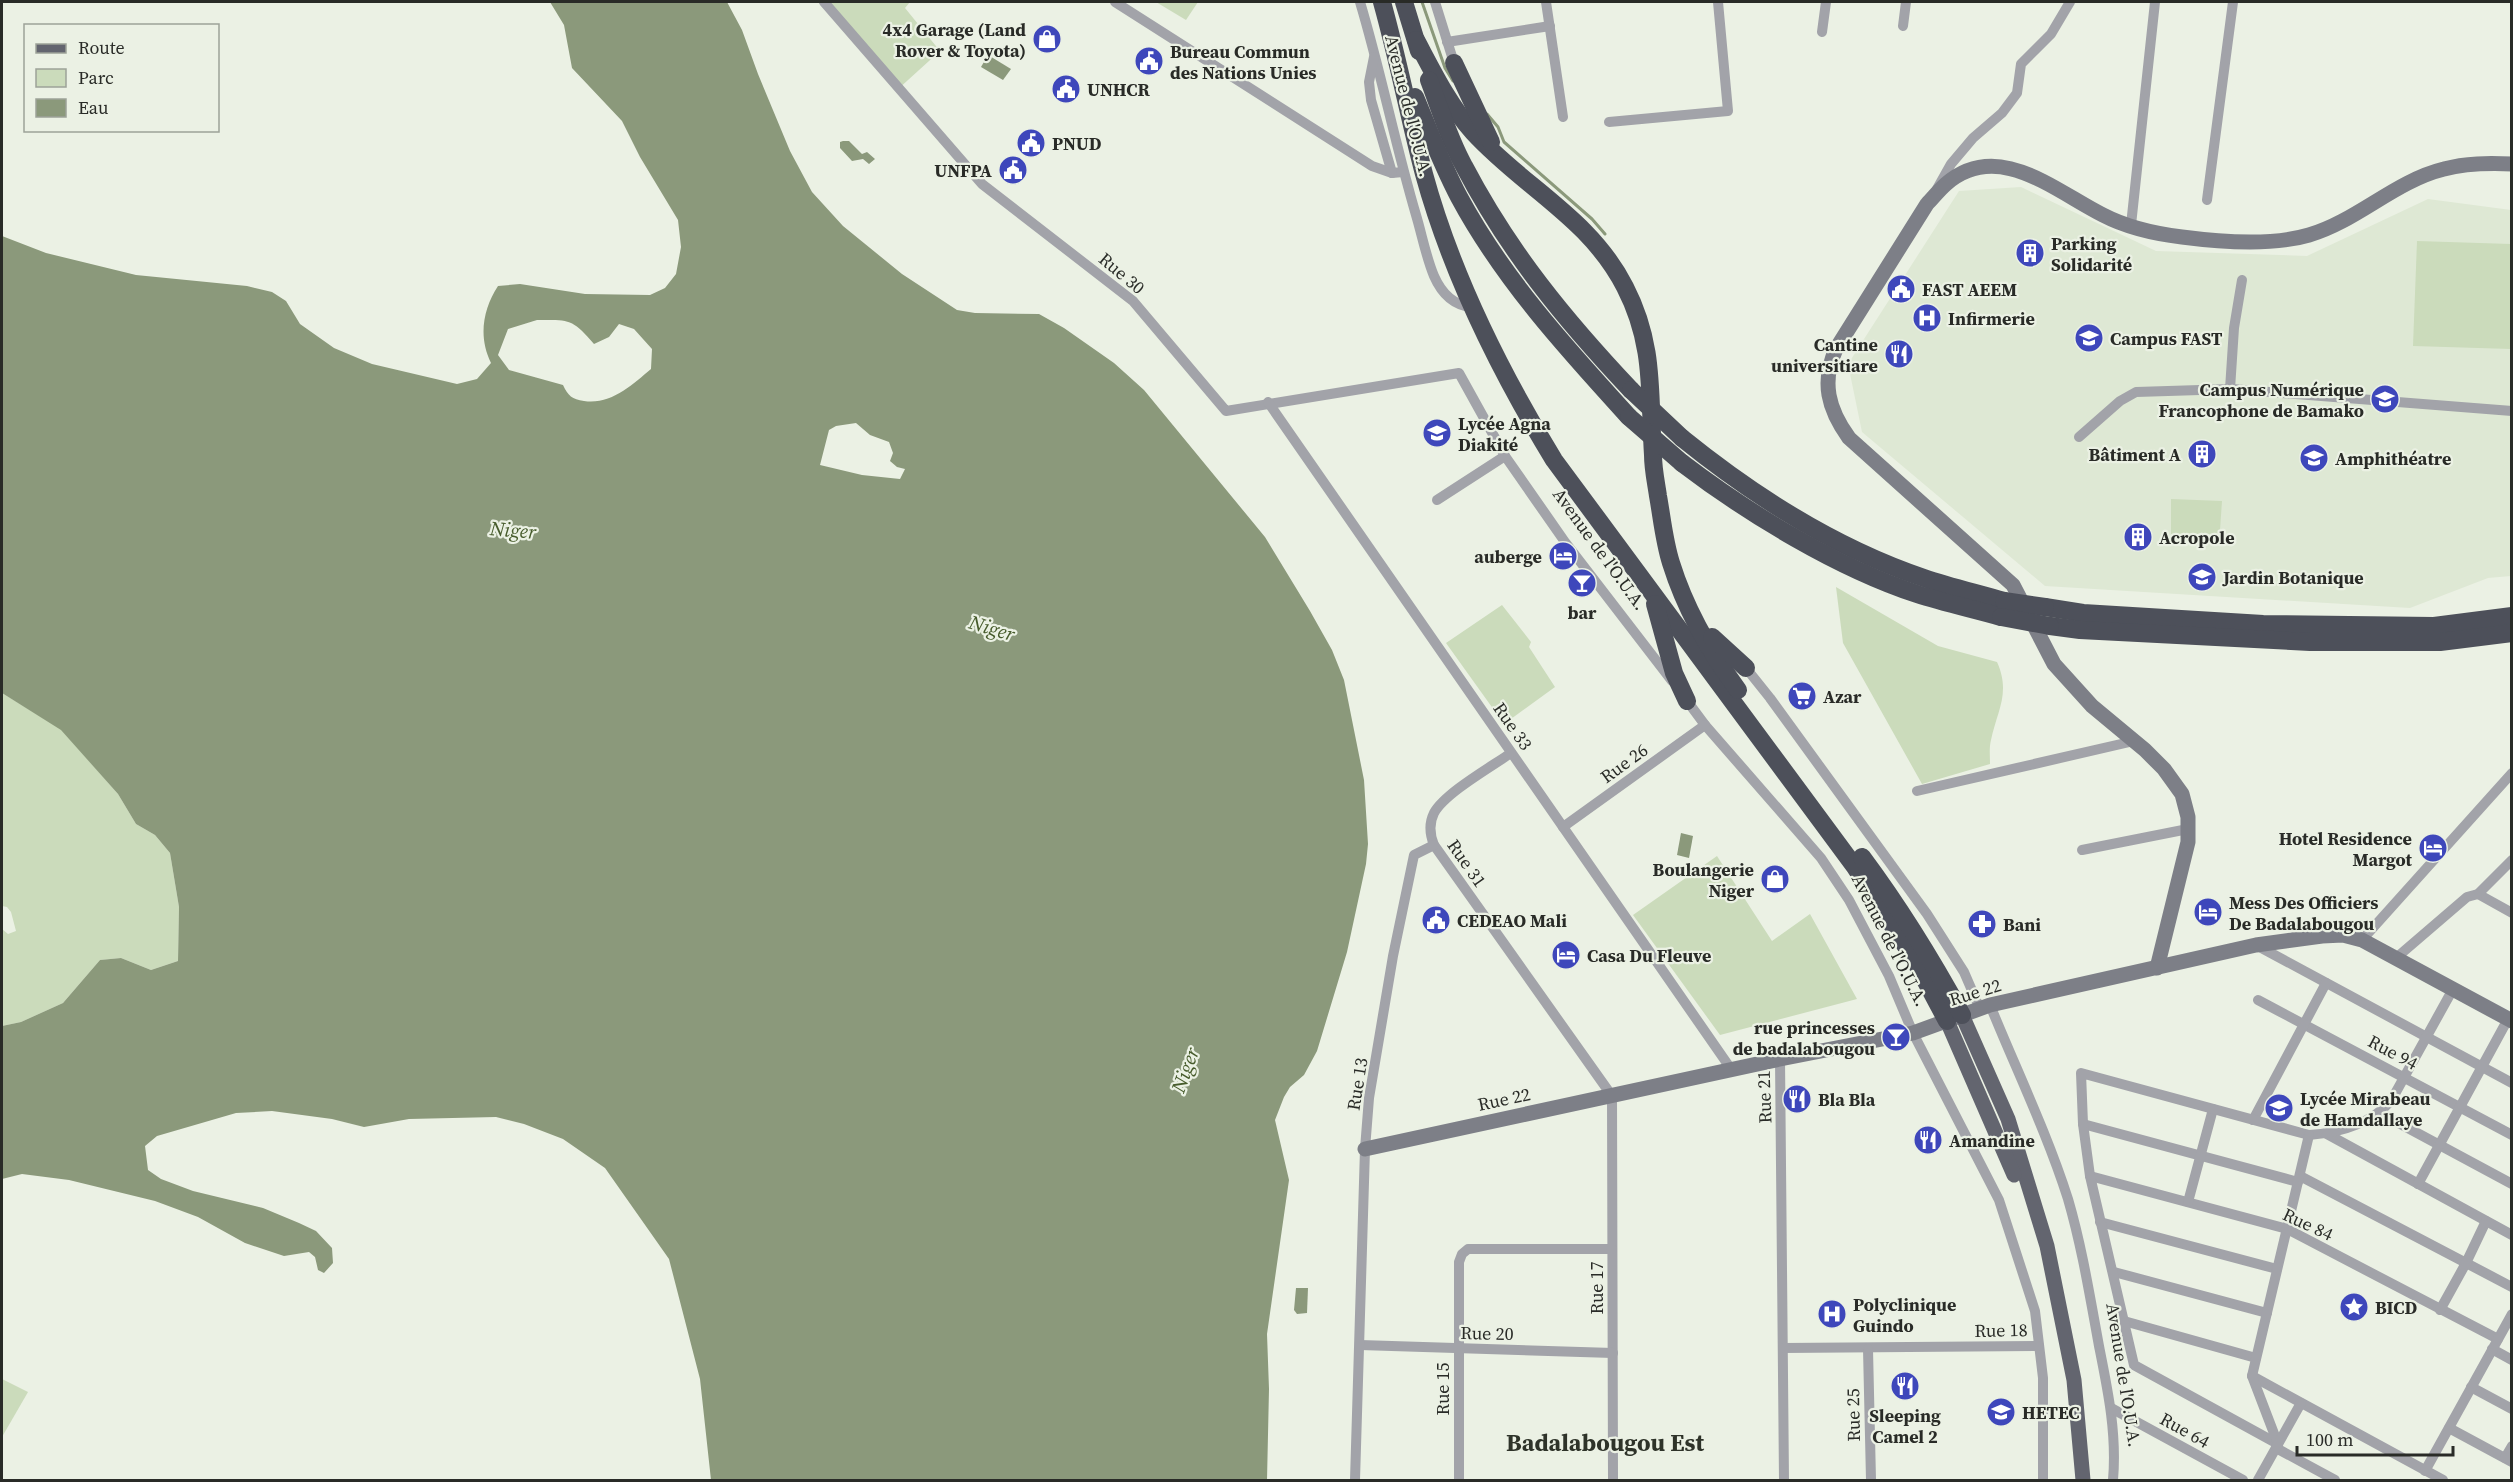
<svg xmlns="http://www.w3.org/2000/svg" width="2513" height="1482" font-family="'Source Serif 4',serif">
	<rect width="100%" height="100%" fill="#ebf1e4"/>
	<path fill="#dee8d4" d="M2021 187 2156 251 2307 256 2428 199 2511 210V576L2488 578 2410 608 2045 586 1862 432 1848 364 1959 191Z"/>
	<g fill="#cbdbbb">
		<path d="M818 2H910L905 8 940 51 897 90Z"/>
		<path d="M1156 2H1198L1186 20Z"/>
		<path d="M2417 241 2511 244V349L2413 346Z"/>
		<path d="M2171 499 2222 501 2219 545 2171 544Z"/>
		<path d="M1836 587 1938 646 1997 662C2011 693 1997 711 1991 740 1989 748 1990 756 1990 764L1922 784 1843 643Z"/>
		<path d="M1502 605 1531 642 1529 647 1555 687 1504 724 1446 643Z"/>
		<path d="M2 693 61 729 118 794 136 824 155 835 170 853 179 907 178 961 151 970 121 958 100 960 63 1003 21 1022 2 1026V929L8 934 16 931 11 912 7 907 2 906Z"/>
		<path d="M1717 856 1772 941 1810 914 1857 999 1720 1035 1633 915Z"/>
		<path d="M2 1379 28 1392 2 1437Z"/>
	</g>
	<g fill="#8b997b" fill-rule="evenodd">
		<path d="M550 2H727L742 30 758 74 790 151 812 192 843 226 902 274 957 310 975 313 1039 314 1064 328 1114 363 1144 390 1265 537 1310 611 1332 650 1344 680 1364 780 1368 844 1366 864 1347 952 1317 1051 1304 1075 1290 1087 1284 1097 1275 1120 1289 1180 1267 1334 1269 1389 1267 1480H711L700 1379 669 1259 605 1168 563 1139 524 1124 496 1117 409 1119 364 1127 332 1119 272 1111 236 1113 157 1136 145 1146 148 1170 161 1179 193 1191 263 1208 299 1223 316 1231 332 1248 333 1263 324 1273 318 1270 315 1257 309 1252 284 1256 245 1243 198 1217 155 1201 69 1180 22 1174 2 1179V1026L21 1022 63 1003 100 960 121 958 151 970 178 961 179 907 170 853 155 835 136 824 118 794 61 730 2 693V236L46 253 136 275 247 286 272 292 286 301 300 324 334 348 372 364 457 384 477 379 491 363C478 337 483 309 498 286L520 284 585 294 650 295 665 288 676 274 681 247 678 220 640 157 622 121 572 68 564 25ZM537 320C569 320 572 318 594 344L609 337 619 324 634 329 652 349 651 369C632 385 611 405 584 401 572 399 568 396 563 385L509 370 498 355 508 329ZM856 423 870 435 889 442 893 453 890 461 897 467 905 469 900 479 862 475 820 465 829 430 836 426Z"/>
		<path d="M988 55 1011 69 1003 80 981 67Z"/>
		<path d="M843 141H849L862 154 867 152 875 159 869 164 863 159 852 161 840 148V142Z"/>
		<path d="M1681 833 1693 836 1689 858 1677 855Z"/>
		<path d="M1296 1288H1308L1307 1313 1297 1314 1294 1310Z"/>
	</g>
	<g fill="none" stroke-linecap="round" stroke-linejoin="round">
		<g stroke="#8b997b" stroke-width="3">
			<path d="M1422 2 1445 68 1453 81"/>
			<path d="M1487 114 1498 127 1504 142 1592 219 1605 234"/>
		</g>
		<g stroke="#a2a3a9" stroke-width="10">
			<path d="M824 2 982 184 1133 301 1226 411 1459 373 1505 456 1565 542 1672 681"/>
			<path d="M1115 2 1372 166 1392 173 1403 172"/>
			<path d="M1360 2C1381 72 1395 144 1416 215 1422 235 1426 257 1434 276 1441 292 1453 305 1471 307"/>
			<path d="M1435 2 1454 63"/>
			<path d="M1546 2 1563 117"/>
			<path d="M1903 26 1906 2"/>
			<path d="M1822 32 1826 2"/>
			<path d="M1447 42 1550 26"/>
			<path d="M1374 57 1369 82 1371 100 1392 173"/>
			<path d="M1609 122 1728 111 1718 2"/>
			<path d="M1937 189 1951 164 1973 138 2002 113 2017 93 2021 64 2051 34 2070 2"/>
			<path d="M2207 200 2233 2"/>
			<path d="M2131 225 2155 2"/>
			<path d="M2230 389 2234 328 2242 280"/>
			<path d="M1268 402 1731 1069"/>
			<path d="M2079 437 2120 401 2136 392 2232 389 2512 411"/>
			<path d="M1437 500 1505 456"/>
			<path d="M1746 668 1770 698 1927 914 1964 972 1980 1009"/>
			<path d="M1685 698 1705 725 1821 858 1849 900 1889 976 1913 1033 1999 1200 2035 1311 2043 1378V1480"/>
			<path d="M1511 753C1491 767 1445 793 1434 813 1429 823 1430 835 1434 845L1612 1096 1613 1480"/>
			<path d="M1917 791 2134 741"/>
			<path d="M1563 827 1705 725"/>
			<path d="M2082 850 2188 829"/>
			<path d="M2478 894 2512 913"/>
			<path d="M2362 940 2512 773"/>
			<path d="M2256 945 2512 1083"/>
			<path d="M2396 958 2467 897 2478 894 2512 860"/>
			<path d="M2258 1000 2512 1135"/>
			<path d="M1990 1005C2016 1069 2047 1133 2068 1199 2082 1247 2090 1297 2099 1346 2108 1391 2117 1434 2113 1480"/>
			<path d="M1780 1059 1784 1480"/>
			<path d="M2380 1113 2512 1184"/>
			<path d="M2253 1120 2326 983"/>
			<path d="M2083 1124 2298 1182"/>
			<path d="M2327 1134 2512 1235"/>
			<path d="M2090 1176 2287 1229 2498 1339"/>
			<path d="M2300 1176 2512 1287"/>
			<path d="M2418 1184 2508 1019"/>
			<path d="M2188 1202 2213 1109"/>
			<path d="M2100 1222 2277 1269"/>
			<path d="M2114 1272 2267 1313"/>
			<path d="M2440 1310 2466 1263 2486 1221"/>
			<path d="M2124 1321 2256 1358"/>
			<path d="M1360 1345 1613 1353"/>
			<path d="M1783 1348 2039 1346"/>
			<path d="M1868 1349 1871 1480"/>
			<path d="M2492 1349 2512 1360"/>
			<path d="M2252 1376 2443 1480"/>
			<path d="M2471 1387 2512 1409"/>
			<path d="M2111 1408 2243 1480"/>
			<path d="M2449 1428 2512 1462"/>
			<path d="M2278 1444 2134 1365 2090 1176 2083 1124 2081 1073 2309 1135C2339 1133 2370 1124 2391 1101L2453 989"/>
			<path d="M2278 1444 2252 1376 2309 1135"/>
			<path d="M2276 1448 2335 1480"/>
			<path d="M2505 1458 2512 1446"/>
			<path d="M2425 1471 2512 1314"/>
			<path d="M1355 1480 1365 1149 1369 1098 1393 956 1414 855 1434 845"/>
			<path d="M1459 1480V1262L1462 1254 1468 1249H1612"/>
			<path d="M2258 1480 2301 1403"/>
		</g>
		<g stroke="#7d7f87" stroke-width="15">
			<path d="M2157 968 2188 842V817L2182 794 2164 769 2145 750 2092 706 2054 664 2013 585 1849 438C1828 409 1821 382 1836 349L1927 204C1933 198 1939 190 1946 184 1998 139 2055 191 2103 215 2126 227 2157 234 2182 237 2220 242 2272 246 2309 235 2357 221 2395 181 2444 169 2466 163 2488 163 2512 164"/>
			<path d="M1365 1149 1780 1059 1913 1033 1990 1005 2256 945 2322 936 2343 935 2362 940 2512 1021"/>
		</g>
		<g stroke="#63656f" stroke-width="15">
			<path d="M1962 1015 2008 1119 2047 1246 2074 1380 2083 1480"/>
			<path d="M1947 1021 2014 1175"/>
		</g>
		<g stroke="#4d505a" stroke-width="18">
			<path d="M1382 2C1398 59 1409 117 1424 174 1452 276 1499 370 1554 460L1855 867 1914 959 1947 1021"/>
			<path d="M1404 2 1419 51"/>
			<path d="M1416 40C1433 72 1449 105 1473 132 1523 187 1590 218 1625 287 1655 345 1649 393 1653 455 1653 469 1656 482 1658 496 1662 518 1664 541 1671 563 1685 608 1710 652 1738 690"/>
			<path d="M1454 63 1491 142"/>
			<path d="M1429 80C1440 109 1449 139 1464 166 1509 252 1565 320 1631 390"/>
			<path d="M1415 97C1429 130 1442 165 1459 197 1503 279 1567 349 1629 417"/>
			<path d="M1682 438C1755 497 1835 548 1924 578 1950 587 1977 593 2004 601"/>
			<path d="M1682 463C1749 514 1838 568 1917 594 1945 603 1973 609 2001 617"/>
			<path d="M1655 604 1674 673 1687 701"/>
			<path d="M2045 607 2083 613 2263 624 2434 626 2512 616"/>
			<path d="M2050 626 2080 630 2310 642H2440L2512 633"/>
			<path d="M1712 637 1746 668"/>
			<path d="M1862 857C1900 908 1932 960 1962 1015"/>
		</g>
		<g stroke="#4d505a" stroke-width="18">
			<path d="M1631 390 1682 438"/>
			<path d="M1629 417 1682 463"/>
			<path d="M2004 601 2045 607"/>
			<path d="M2001 617 2050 626"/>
		</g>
	</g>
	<defs>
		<g id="shop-disc" transform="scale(1.5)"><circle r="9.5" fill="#3e47bb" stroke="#ebf1e4"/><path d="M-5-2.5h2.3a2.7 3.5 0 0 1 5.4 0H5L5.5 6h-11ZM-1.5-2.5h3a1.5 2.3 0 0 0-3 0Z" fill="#fff"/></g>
		<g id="civic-disc" transform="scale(1.5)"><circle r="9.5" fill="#3e47bb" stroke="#ebf1e4"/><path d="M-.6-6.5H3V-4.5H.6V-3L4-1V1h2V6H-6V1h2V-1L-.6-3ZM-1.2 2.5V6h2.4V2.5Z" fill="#fff"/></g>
		<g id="building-disc" transform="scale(1.5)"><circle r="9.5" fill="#3e47bb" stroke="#ebf1e4"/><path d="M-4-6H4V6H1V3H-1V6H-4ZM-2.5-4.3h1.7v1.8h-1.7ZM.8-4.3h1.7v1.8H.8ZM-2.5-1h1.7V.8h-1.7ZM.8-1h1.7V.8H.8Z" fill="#fff"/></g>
		<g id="hospital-disc" transform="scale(1.5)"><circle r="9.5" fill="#3e47bb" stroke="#ebf1e4"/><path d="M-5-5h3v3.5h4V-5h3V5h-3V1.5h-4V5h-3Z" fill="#fff"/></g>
		<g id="university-disc" transform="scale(1.5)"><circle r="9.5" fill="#3e47bb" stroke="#ebf1e4"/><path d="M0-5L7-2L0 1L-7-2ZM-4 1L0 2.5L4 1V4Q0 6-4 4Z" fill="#fff"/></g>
		<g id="restaurant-disc" transform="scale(1.5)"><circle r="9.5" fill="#3e47bb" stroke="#ebf1e4"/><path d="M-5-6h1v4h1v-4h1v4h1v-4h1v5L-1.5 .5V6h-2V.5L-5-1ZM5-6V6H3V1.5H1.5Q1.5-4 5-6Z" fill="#fff"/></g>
		<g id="school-disc" transform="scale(1.5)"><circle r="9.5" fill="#3e47bb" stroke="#ebf1e4"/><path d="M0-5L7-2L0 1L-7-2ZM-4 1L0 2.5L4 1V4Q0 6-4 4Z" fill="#fff"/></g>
		<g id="hotel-disc" transform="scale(1.5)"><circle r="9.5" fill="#3e47bb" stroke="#ebf1e4"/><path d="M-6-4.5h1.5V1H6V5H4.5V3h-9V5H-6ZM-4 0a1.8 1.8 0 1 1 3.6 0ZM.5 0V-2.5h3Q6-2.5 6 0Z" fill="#fff"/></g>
		<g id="bar-disc" transform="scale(1.5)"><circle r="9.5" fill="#3e47bb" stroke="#ebf1e4"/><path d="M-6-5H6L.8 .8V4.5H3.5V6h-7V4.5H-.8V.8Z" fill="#fff"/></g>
		<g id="supermarket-disc" transform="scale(1.5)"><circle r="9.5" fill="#3e47bb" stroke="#ebf1e4"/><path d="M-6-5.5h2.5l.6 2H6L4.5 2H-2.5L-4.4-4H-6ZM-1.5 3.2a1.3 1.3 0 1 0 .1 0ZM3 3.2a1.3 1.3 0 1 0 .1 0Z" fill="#fff"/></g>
		<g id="pharmacy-disc" transform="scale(1.5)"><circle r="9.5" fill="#3e47bb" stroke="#ebf1e4"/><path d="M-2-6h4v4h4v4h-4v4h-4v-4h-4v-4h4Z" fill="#fff"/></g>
		<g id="sight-disc" transform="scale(1.5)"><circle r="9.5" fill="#3e47bb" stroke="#ebf1e4"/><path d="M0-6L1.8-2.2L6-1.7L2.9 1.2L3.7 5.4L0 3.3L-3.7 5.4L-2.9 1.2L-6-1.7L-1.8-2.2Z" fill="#fff"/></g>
	</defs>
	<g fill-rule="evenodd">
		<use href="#shop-disc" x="1047" y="39"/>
		<use href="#civic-disc" x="1149" y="61"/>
		<use href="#civic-disc" x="1066" y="89"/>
		<use href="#civic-disc" x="1031" y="143"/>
		<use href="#civic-disc" x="1013" y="170"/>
		<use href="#building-disc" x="2030" y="253"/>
		<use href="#civic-disc" x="1901" y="289"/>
		<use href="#hospital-disc" x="1927" y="318"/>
		<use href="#university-disc" x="2089" y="338"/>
		<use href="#restaurant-disc" x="1899" y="354"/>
		<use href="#university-disc" x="2385" y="399"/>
		<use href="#school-disc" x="1437" y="433"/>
		<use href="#building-disc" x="2202" y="454"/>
		<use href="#school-disc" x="2314" y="458"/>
		<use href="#building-disc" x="2138" y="537"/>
		<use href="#hotel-disc" x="1563" y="556"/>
		<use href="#school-disc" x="2202" y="577"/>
		<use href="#bar-disc" x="1582" y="583"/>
		<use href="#supermarket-disc" x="1802" y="696"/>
		<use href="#hotel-disc" x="2433" y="848"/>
		<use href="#shop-disc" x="1775" y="879"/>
		<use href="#hotel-disc" x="2208" y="912"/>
		<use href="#civic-disc" x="1436" y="920"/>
		<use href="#pharmacy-disc" x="1982" y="924"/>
		<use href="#hotel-disc" x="1566" y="955"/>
		<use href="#bar-disc" x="1896" y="1037"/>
		<use href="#restaurant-disc" x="1797" y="1099"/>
		<use href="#school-disc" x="2279" y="1108"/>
		<use href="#restaurant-disc" x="1928" y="1140"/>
		<use href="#sight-disc" x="2354" y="1307"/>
		<use href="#hospital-disc" x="1832" y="1314"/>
		<use href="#restaurant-disc" x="1905" y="1386"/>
		<use href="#university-disc" x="2001" y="1412"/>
	</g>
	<g text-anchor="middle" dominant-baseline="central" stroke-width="4.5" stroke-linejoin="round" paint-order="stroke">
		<g font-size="18" font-weight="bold" fill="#292b27" stroke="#ebf1e4" text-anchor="start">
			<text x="1026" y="29" text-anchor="end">4x4 Garage (Land<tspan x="1026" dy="21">Rover &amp; Toyota)</tspan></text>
			<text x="1170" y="51">Bureau Commun<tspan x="1170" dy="21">des Nations Unies</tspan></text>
			<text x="1087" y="89">UNHCR</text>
			<text x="1052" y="143">PNUD</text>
			<text x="992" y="170" text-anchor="end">UNFPA</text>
			<text x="2051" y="243">Parking<tspan x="2051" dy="21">Solidarité</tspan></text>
			<text x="1922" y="289">FAST AEEM</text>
			<text x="1948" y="318">Infirmerie</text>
			<text x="2110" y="338">Campus FAST</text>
			<text x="1878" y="344" text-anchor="end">Cantine<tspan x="1878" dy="21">universitiare</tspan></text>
			<text x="2364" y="389" text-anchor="end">Campus Numérique<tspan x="2364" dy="21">Francophone de Bamako</tspan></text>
			<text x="1458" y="423">Lycée Agna<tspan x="1458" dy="21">Diakité</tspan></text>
			<text x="2181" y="454" text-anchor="end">Bâtiment A</text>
			<text x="2335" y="458">Amphithéatre</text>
			<text x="2159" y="537">Acropole</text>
			<text x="1542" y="556" text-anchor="end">auberge</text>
			<text x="2223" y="577">Jardin Botanique</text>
			<text x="1582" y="612" text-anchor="middle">bar</text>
			<text x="1823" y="696">Azar</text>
			<text x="2412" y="838" text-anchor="end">Hotel Residence<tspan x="2412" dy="21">Margot</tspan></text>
			<text x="1754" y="869" text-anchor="end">Boulangerie<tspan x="1754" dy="21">Niger</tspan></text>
			<text x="2229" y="902">Mess Des Officiers<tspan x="2229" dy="21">De Badalabougou</tspan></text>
			<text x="1457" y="920">CEDEAO Mali</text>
			<text x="2003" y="924">Bani</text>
			<text x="1587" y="955">Casa Du Fleuve</text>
			<text x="1875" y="1027" text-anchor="end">rue princesses<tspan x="1875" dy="21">de badalabougou</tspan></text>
			<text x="2300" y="1098">Lycée Mirabeau<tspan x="2300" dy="21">de Hamdallaye</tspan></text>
			<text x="1818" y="1099">Bla Bla</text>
			<text x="1949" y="1140">Amandine</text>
			<text x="1853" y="1304">Polyclinique<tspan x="1853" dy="21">Guindo</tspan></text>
			<text x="2375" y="1307">BICD</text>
			<text x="2022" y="1412">HETEC</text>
			<text x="1905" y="1415" text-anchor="middle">Sleeping<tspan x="1905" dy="21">Camel 2</tspan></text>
		</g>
		<g font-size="18" fill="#292b27" stroke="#ebf1e4">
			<text transform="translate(1409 106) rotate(76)">Avenue de l'O.U.A.</text>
			<text transform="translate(1122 273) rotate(40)">Rue 30</text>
			<text transform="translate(1600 549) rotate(54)">Avenue de l'O.U.A.</text>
			<text transform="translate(1513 726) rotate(55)">Rue 33</text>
			<text transform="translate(1624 763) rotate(-36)">Rue 26</text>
			<text transform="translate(1467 863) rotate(55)">Rue 31</text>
			<text transform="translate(1890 940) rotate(63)">Avenue de l'O.U.A.</text>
			<text transform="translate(1975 992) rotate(-17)">Rue 22</text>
			<text transform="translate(2393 1052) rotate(28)">Rue 94</text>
			<text transform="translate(1357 1084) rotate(-81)">Rue 13</text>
			<text transform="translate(1764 1097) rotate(-92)">Rue 21</text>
			<text transform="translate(1504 1099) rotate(-12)">Rue 22</text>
			<text transform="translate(2308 1224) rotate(25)">Rue 84</text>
			<text transform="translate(1596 1288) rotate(-90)">Rue 17</text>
			<text transform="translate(2001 1330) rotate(-1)">Rue 18</text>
			<text transform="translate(1487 1333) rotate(1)">Rue 20</text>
			<text transform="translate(2124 1375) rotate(81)">Avenue de l'O.U.A.</text>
			<text transform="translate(1442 1389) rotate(-90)">Rue 15</text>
			<text transform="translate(1853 1415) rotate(-91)">Rue 25</text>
			<text transform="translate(2185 1430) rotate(29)">Rue 64</text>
		</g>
		<g font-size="20" font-style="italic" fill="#475c2c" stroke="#ebf1e4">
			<text transform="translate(513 530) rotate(5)">Niger</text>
			<text transform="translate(992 628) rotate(17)">Niger</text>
			<text transform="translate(1185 1070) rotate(-70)">Niger</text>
		</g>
		<g font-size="24" font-weight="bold" fill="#2e3329" stroke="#ebf1e4">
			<text x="1605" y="1442">Badalabougou Est</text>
		</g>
	</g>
	<rect width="2513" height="1482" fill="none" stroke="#292b27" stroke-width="6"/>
	<rect x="24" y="24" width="195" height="108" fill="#ebf1e4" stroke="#9da298" stroke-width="1.5"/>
	<rect x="36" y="44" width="30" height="9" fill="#63656f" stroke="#9da298" stroke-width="1.5"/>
	<text x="78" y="54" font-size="18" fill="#292b27">Route</text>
	<rect x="36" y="69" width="30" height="18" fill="#cbdbbb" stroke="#9da298" stroke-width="1.5"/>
	<text x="78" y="84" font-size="18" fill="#292b27">Parc</text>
	<rect x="36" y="99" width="30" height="18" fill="#8b997b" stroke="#9da298" stroke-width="1.5"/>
	<text x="78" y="114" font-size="18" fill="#292b27">Eau</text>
	<path d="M2297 1446v9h156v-9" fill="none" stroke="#292b27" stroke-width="3"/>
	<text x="2306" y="1446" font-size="18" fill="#292b27" stroke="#ebf1e4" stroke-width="4.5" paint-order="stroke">100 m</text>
</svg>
